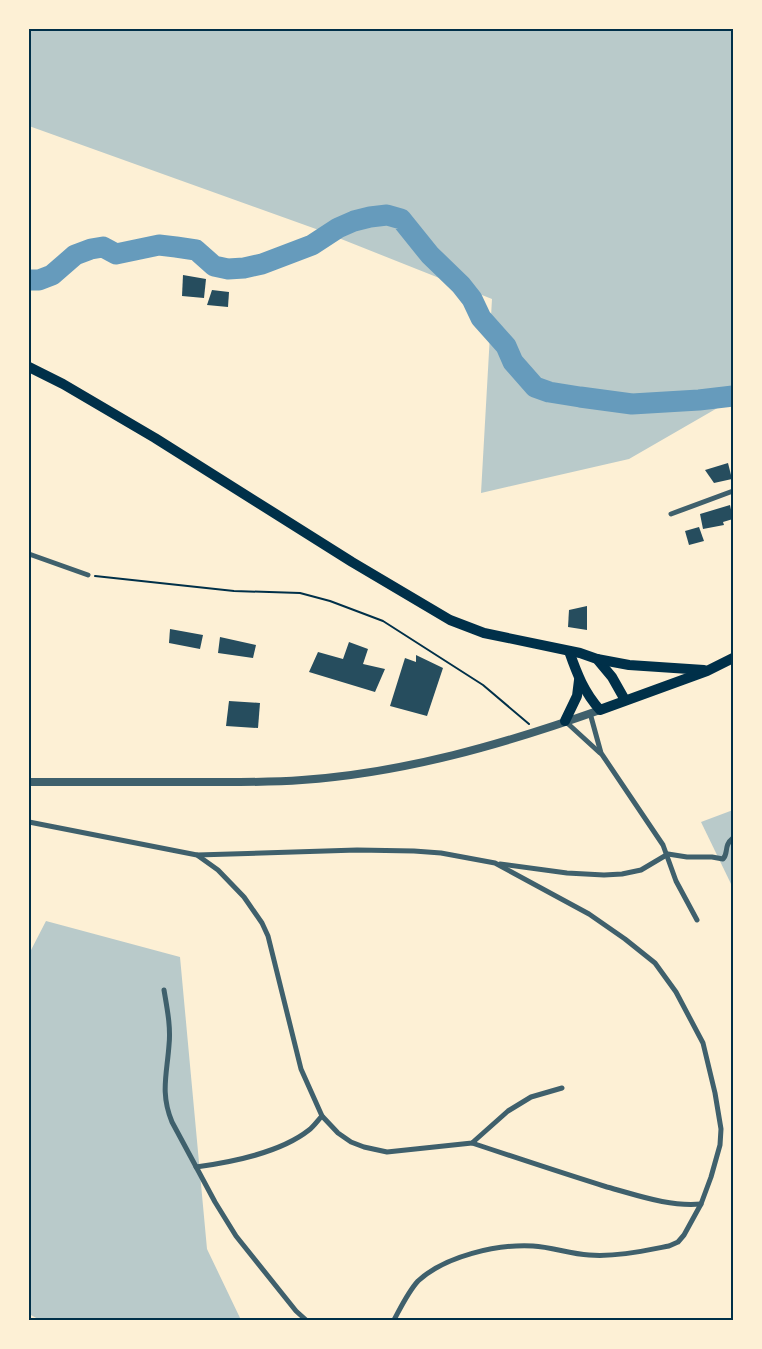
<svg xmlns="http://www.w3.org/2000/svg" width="762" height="1349" font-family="'Roboto Serif',serif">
	<rect width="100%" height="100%" fill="#fdf0d5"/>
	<g fill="#b9caca">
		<path d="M29 29H733V399L629 459 481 493 492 299 316 229 29 126Z"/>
		<path d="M733 810V888L701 822Z"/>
		<path d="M46 921 180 957 207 1249 241 1320H40L29 1314V954Z"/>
	</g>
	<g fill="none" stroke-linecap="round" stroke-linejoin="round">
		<path stroke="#669bbc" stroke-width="21" d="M29 280H39L52 275 75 255 91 249 103 247 116 254 159 245 176 247 196 250 214 266 228 269 244 268 262 264 312 245 338 228 354 221 370 217 387 215 401 219 430 255 461 285 472 299 481 318 506 346 513 362 535 387 549 392 580 397 632 404 699 400 733 396"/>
	</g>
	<g fill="#264d5e">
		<path d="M183 275 206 279 204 298 182 296Z"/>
		<path d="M212 290 229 292 228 307 207 305Z"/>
		<path d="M728 463 732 479 714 483 705 470Z"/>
		<path d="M730 505 733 519 723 522 724 525 703 529 700 514Z"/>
		<path d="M699 527 704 541 689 545 685 531Z"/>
		<path d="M587 606V630L568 627 569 610Z"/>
		<path d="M170 629 203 635 200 649 169 643Z"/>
		<path d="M220 637 256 645 253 658 218 653Z"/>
		<path d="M349 642 368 649 363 664 385 669 375 692 309 672 318 652 343 659Z"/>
		<path d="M416 655 443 668 427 716 390 706 405 658 416 662Z"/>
		<path d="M229 701 260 703 258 728 226 726Z"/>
	</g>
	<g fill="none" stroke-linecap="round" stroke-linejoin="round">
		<path stroke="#003049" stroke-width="2" d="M95 576 234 591 300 593 330 601 383 621 483 685 529 724"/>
		<g stroke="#3f606c" stroke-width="5">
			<path d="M671 514 733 491"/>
			<path d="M29 554 88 575"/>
			<path d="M590 713 601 753 663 845 676 881 697 920"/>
			<path d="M565 721 600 753"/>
			<path d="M29 822 197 855 218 870 244 897 262 923 268 936 301 1069 322 1116 338 1133 351 1142 364 1147 387 1152 472 1143 508 1111 531 1097 562 1088"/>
			<path d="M197 855 357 850 414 851 441 853 495 863 589 914 625 939 655 963 676 992 703 1043 715 1093 721 1129 720 1145 711 1177 701 1204 684 1235 678 1242 669 1246C643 1251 616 1257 589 1255 570 1254 552 1247 533 1246 497 1244 445 1256 418 1281 408 1292 401 1307 394 1320"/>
			<path d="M500 864 567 873 604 875 622 874 641 870 668 854 687 857H712L723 859C729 853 723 846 733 838"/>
			<path d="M164 990C167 1008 171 1027 169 1045 167 1074 160 1093 172 1122L215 1202 236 1236 296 1311 306 1320"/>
			<path d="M472 1143C517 1158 562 1173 607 1187 637 1195 669 1207 701 1204"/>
			<path d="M196 1167C232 1162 280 1153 309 1130 314 1126 318 1120 322 1116"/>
		</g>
		<path stroke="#3f606c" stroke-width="8" d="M29 782C81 782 132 782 184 782 224 782 263 783 302 780 404 773 504 744 600 710"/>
		<g stroke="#003049" stroke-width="10">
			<path d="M29 367 63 384 155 438 352 562 450 620 484 633 580 653 597 659 612 677 625 700"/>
			<path d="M569 651C577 674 584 692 600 710L707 671 733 658"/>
			<path d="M597 659 629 665 704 670"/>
			<path d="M565 721 577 696 579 680"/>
		</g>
	</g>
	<rect width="762" height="1349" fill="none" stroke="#fdf0d5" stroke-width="60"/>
	<rect x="30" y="30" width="702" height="1289" fill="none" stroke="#003049" stroke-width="2"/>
</svg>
